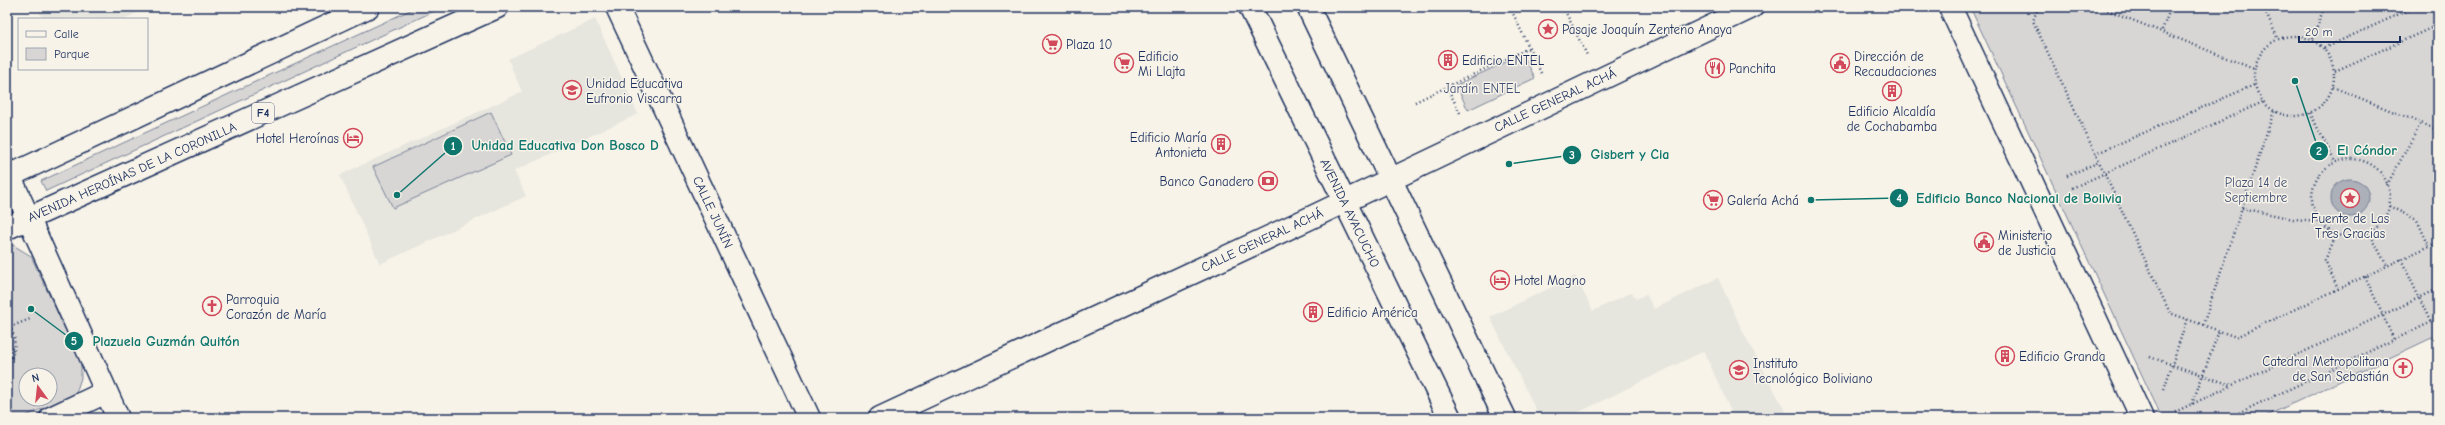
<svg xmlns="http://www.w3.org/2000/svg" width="2445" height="425" font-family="'Comic Neue',sans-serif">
	<rect width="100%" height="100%" fill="#f7f3e8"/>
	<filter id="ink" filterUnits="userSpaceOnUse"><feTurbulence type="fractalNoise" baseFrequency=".025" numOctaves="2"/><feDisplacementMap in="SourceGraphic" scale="8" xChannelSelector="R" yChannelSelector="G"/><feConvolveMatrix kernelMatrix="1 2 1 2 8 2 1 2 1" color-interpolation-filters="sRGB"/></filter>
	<g filter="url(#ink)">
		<g fill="#e6e5de">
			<path d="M37 7H149L124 19H42Z"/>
			<path d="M595 19 638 114 514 171 526 196 380 264 340 175 522 92 508 59Z"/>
			<path d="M1575 276 1593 311 1632 292 1636 299 1646 294 1654 309 1718 278 1743 332 1789 418H1722L1732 414 1704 351 1567 418H1540L1490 317Z"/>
		</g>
		<g fill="#d7d6d4" stroke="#798299" fill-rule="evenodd">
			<path d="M417 7H443L46 191 41 181Z"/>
			<path d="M1970 7H2438V335L2262 418H2162Z"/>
			<path d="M1523 54 1535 78 1468 110 1456 85Z"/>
			<path d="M491 112 511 155 393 208 373 167Z"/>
			<path d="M13 245 31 256 81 363V378L76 393 22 418H7V246ZM26 375H50V399H26Z"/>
		</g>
		<circle fill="#acb0b9" stroke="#727c95" cx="2350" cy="198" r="19"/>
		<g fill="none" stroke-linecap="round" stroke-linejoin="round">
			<g stroke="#1b2f5e" stroke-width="25">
				<g id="minor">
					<path d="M617 7 809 418"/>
					<path d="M1950 7 2142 418"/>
					<path d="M7 170 118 418"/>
					<path d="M51 418 106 392"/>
					<path d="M880 418 1308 219 1752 7"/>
				</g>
			</g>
			<g stroke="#1b2f5e" stroke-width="25">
				<g id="major">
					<path d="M1250 7 1450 418"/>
					<path d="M1308 7 1505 418"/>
					<path d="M7 177 368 7"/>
					<path d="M7 228 497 7"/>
				</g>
			</g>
			<g stroke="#1b2f5e" stroke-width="2.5" stroke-dasharray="1 3" stroke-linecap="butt">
				<path d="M1510 7 1542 75"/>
				<path d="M1563 7 1587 55"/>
				<path d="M2038 7 2033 21 2170 313 2236 337 2438 242"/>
				<path d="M2100 7 2254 69"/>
				<path d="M2263 7 2278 39"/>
				<path d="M2162 30 2171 7"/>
				<circle cx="2294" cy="76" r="40"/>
				<path d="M2313 39 2324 7"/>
				<path d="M2324 48 2415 7"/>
				<path d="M2335 71 2438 25"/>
				<path d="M1447 87 1461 115"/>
				<path d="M2333 87 2438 130"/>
				<path d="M1415 102 1529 48"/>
				<path d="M2310 113 2335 162"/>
				<path d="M2095 154 2254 85"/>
				<circle cx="2351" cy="198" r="39"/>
				<path d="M2067 176 2099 162"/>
				<path d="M2387 185 2421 123"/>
				<path d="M2072 188 2263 102"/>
				<path d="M2389 206 2417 220 2429 246"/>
				<path d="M2242 208 2293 219 2320 221"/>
				<path d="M2369 232 2387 266"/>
				<path d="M2337 234 2325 260 2338 289"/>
				<path d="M2401 259 2431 323"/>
				<path d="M2365 276 2394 340"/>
				<path d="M7 323C18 336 16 353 7 365"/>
				<path d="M2203 325 2274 111"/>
				<path d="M10 327 30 319"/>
				<path d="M2150 357 2231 385"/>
				<path d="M2164 389 2187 319"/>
				<path d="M7 401 9 405"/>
				<path d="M2192 404 2219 331"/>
				<path d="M2175 412 2438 289"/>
				<path d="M2228 418 2438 319"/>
			</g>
			<use href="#minor" stroke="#f7f3e8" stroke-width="22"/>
			<use href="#major" stroke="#f7f3e8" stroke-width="22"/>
		</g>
	</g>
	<defs>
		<g id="sight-ring" transform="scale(1)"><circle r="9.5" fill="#f7f3e8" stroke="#d1495b" stroke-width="1.5"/><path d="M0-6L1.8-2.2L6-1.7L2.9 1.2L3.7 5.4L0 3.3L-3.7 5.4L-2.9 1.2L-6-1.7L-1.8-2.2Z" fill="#d1495b"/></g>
		<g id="supermarket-ring" transform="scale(1)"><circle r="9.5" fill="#f7f3e8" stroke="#d1495b" stroke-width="1.5"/><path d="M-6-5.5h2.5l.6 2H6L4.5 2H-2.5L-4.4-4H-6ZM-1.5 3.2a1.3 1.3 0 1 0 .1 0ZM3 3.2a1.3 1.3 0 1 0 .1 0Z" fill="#d1495b"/></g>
		<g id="building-ring" transform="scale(1)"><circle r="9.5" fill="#f7f3e8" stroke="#d1495b" stroke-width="1.5"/><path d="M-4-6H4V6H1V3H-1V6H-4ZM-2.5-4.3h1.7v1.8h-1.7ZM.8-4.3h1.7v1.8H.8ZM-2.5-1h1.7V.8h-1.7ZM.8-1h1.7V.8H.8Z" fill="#d1495b"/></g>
		<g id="civic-ring" transform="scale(1)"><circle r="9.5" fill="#f7f3e8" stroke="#d1495b" stroke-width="1.5"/><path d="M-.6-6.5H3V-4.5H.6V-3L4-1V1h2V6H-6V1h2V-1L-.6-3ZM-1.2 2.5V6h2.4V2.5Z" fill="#d1495b"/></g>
		<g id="restaurant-ring" transform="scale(1)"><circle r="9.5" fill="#f7f3e8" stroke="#d1495b" stroke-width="1.5"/><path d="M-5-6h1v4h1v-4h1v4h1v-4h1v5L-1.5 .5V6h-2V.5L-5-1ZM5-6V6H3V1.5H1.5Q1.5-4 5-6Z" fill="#d1495b"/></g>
		<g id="school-ring" transform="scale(1)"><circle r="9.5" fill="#f7f3e8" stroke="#d1495b" stroke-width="1.5"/><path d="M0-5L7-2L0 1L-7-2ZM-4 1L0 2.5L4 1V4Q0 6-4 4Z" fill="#d1495b"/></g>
		<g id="hotel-ring" transform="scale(1)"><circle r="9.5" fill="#f7f3e8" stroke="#d1495b" stroke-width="1.5"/><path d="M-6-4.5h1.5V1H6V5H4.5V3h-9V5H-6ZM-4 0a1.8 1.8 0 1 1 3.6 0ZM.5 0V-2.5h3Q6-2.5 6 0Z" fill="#d1495b"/></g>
		<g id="bank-ring" transform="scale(1)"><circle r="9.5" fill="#f7f3e8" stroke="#d1495b" stroke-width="1.5"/><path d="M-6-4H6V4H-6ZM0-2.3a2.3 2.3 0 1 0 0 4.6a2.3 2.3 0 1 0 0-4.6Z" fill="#d1495b"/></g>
		<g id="church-ring" transform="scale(1)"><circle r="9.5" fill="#f7f3e8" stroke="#d1495b" stroke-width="1.5"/><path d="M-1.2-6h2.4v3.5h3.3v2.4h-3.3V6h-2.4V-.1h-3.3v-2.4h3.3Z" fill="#d1495b"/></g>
		<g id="university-ring" transform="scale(1)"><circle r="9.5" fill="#f7f3e8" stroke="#d1495b" stroke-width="1.5"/><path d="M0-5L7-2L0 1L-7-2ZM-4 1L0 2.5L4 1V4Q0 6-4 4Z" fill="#d1495b"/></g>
	</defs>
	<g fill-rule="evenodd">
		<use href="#sight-ring" x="1548" y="29"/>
		<use href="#supermarket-ring" x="1052" y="44"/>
		<use href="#building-ring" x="1448" y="60"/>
		<use href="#supermarket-ring" x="1124" y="63"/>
		<use href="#civic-ring" x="1840" y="63"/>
		<use href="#restaurant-ring" x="1715" y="68"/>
		<use href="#school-ring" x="572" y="90"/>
		<use href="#building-ring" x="1892" y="91"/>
		<use href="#hotel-ring" x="353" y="138"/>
		<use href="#building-ring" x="1221" y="144"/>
		<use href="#bank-ring" x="1268" y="181"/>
		<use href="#sight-ring" x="2350" y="198"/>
		<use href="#supermarket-ring" x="1713" y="200"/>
		<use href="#civic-ring" x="1984" y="242"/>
		<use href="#hotel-ring" x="1500" y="280"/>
		<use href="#church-ring" x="212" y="306"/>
		<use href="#building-ring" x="1313" y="312"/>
		<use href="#building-ring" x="2005" y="356"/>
		<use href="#church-ring" x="2403" y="368"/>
		<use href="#university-ring" x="1739" y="370"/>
	</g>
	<g text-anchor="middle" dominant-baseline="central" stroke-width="3" stroke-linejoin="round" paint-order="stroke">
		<rect fill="#f7f3e8" stroke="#5d6a87" stroke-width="1" x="252" y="103" width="22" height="20" rx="3"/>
		<g font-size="12" font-weight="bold" fill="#1b2f5e">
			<text x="263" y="113">F4</text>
		</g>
		<g font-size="13" fill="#1b2f5e" stroke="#f7f3e8" text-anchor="start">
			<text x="1562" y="29">Pasaje Joaquín Zenteno Anaya</text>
			<text x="1066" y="44">Plaza 10</text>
			<text x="1138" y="56">Edificio<tspan x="1138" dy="15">Mi Llajta</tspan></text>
			<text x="1854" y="56">Dirección de<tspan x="1854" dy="15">Recaudaciones</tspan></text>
			<text x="1462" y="60">Edificio ENTEL</text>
			<text x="1729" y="68">Panchita</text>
			<text x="586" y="83">Unidad Educativa<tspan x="586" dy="15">Eufronio Viscarra</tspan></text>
			<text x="1892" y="111" text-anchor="middle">Edificio Alcaldía<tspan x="1892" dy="15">de Cochabamba</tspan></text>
			<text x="1207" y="137" text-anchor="end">Edificio María<tspan x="1207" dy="15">Antonieta</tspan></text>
			<text x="339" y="138" text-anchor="end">Hotel Heroínas</text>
			<text x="1254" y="181" text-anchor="end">Banco Ganadero</text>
			<text x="1727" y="200">Galería Achá</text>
			<text x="2350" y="218" text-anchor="middle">Fuente de Las<tspan x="2350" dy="15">Tres Gracias</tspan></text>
			<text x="1998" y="235">Ministerio<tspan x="1998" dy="15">de Justicia</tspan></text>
			<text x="1514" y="280">Hotel Magno</text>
			<text x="226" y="299">Parroquia<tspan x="226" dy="15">Corazón de María</tspan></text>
			<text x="1327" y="312">Edificio América</text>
			<text x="2019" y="356">Edificio Granda</text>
			<text x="2389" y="361" text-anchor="end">Catedral Metropolitana<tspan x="2389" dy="15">de San Sebastián</tspan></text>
			<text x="1753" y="363">Instituto<tspan x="1753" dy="15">Tecnológico Boliviano</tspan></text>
		</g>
		<g font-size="13" fill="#415076" stroke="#f7f3e8">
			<text x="1482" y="88">Jardín ENTEL</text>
			<text x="2256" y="182">Plaza 14 de<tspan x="2256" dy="15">Septiembre</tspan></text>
		</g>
		<g font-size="13" fill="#1b2f5e" stroke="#f7f3e8">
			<text transform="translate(1555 100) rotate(-25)">CALLE GENERAL ACHÁ</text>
			<text transform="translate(132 172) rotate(-24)">AVENIDA HEROÍNAS DE LA CORONILLA</text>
			<text transform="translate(713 212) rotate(65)">CALLE JUNÍN</text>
			<text transform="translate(1350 213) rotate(64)">AVENIDA AYACUCHO</text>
			<text transform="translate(1262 240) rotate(-25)">CALLE GENERAL ACHÁ</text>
		</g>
	</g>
	<path fill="none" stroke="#0f766e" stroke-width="1.5" d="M397 195L453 146M2295 81L2319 151M1509 164L1572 155M1811 200L1899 198M31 309L74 341"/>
	<g fill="#0f766e" stroke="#f7f3e8" stroke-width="1.5">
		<circle cx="397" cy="195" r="4"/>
		<circle cx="2295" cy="81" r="4"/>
		<circle cx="1509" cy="164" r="4"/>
		<circle cx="1811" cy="200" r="4"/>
		<circle cx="31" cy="309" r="4"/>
		<circle cx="453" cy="146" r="10"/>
		<circle cx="2319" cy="151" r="10"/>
		<circle cx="1572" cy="155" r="10"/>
		<circle cx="1899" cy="198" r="10"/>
		<circle cx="74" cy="341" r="10"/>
	</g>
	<g font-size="12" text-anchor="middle" font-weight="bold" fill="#fff">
		<text x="453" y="150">1</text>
		<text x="2319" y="155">2</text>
		<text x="1572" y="159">3</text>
		<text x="1899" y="202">4</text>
		<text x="74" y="345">5</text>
	</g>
	<g font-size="14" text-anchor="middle" font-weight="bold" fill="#0f766e" stroke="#f7f3e8" stroke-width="3" stroke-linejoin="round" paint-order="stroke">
		<text x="565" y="150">Unidad Educativa Don Bosco D</text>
		<text x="2367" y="155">El Cóndor</text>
		<text x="1630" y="159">Gisbert y Cia</text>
		<text x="2019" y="203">Edificio Banco Nacional de Bolivia</text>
		<text x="166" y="346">Plazuela Guzmán Quitón</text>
	</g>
	<rect width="2445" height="425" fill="none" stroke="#f7f3e8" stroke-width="24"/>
	<rect x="12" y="12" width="2421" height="401" fill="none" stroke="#1b2f5e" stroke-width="1.5" filter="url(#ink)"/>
	<rect x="18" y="18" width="130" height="52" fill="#f7f3e8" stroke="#9fa5b1"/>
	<rect x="26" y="31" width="20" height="6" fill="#f7f3e8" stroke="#9fa5b1"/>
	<text x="54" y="38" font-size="12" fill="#1b2f5e">Calle</text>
	<rect x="26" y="48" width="20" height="12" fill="#d7d6d4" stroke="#9fa5b1"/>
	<text x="54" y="58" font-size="12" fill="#1b2f5e">Parque</text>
	<g transform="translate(38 387) rotate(345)"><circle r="19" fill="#f7f3e8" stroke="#9fa5b1"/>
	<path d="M0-3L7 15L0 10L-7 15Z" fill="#d1495b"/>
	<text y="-6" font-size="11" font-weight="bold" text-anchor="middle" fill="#1b2f5e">N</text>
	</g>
	<path d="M2299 36v6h101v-6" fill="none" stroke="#1b2f5e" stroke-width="2"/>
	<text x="2305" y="36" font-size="12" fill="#1b2f5e" stroke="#f7f3e8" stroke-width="3" paint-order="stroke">20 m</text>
</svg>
